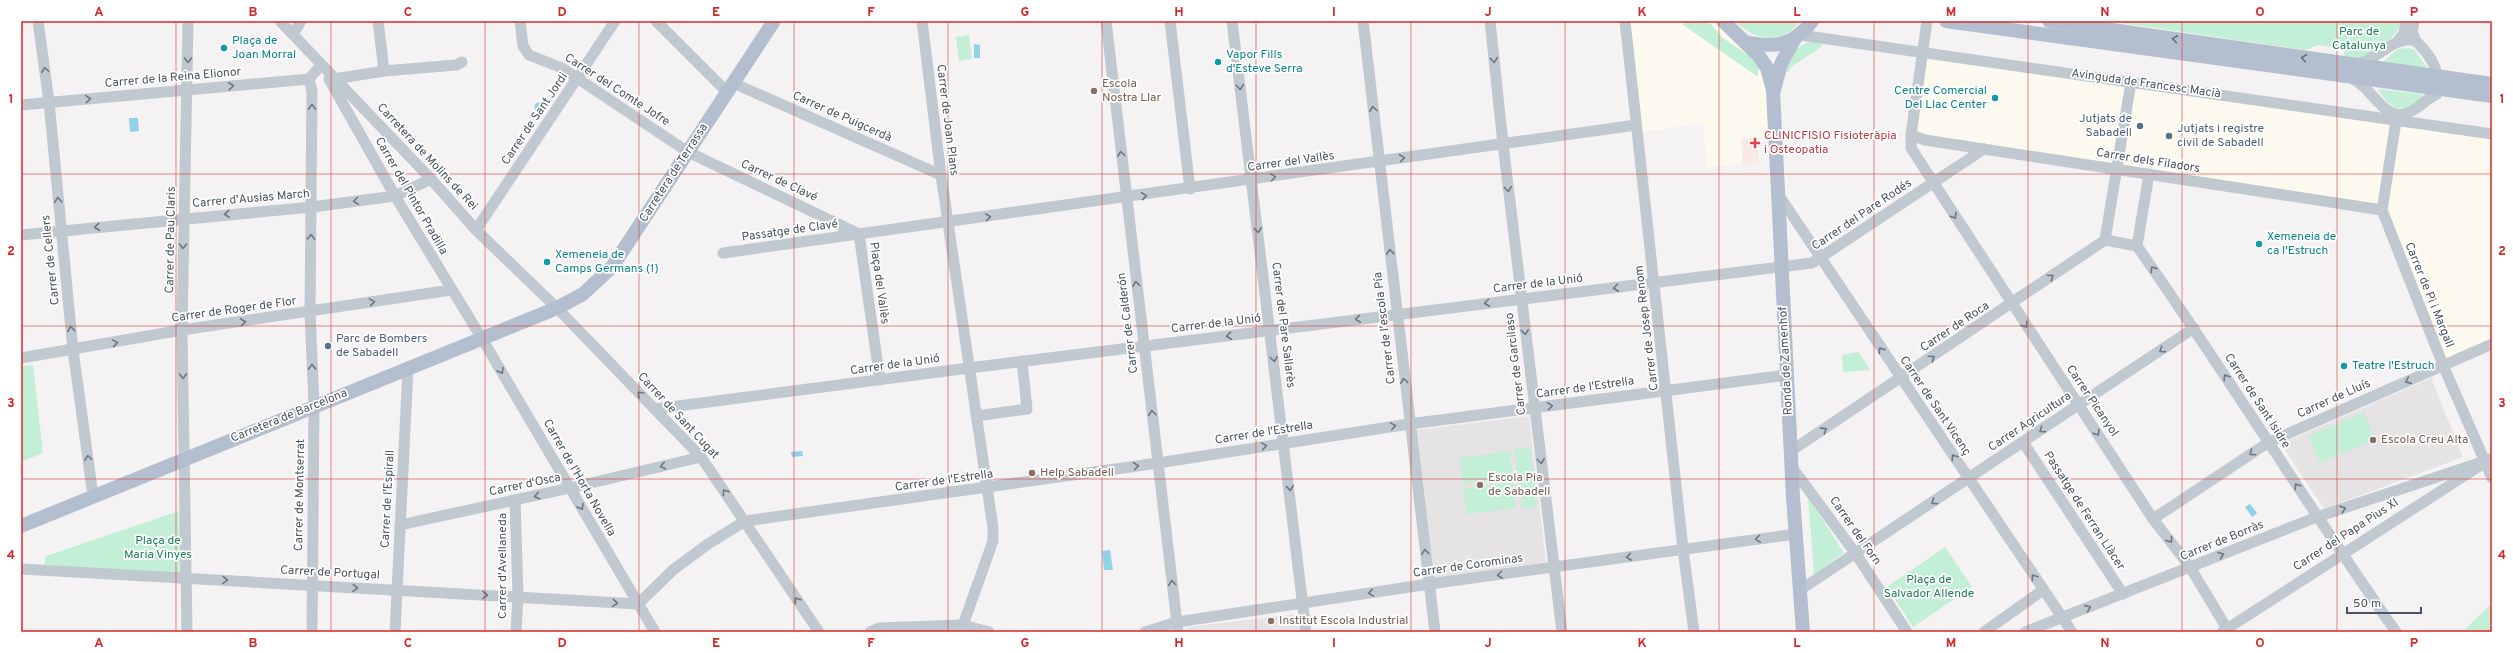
<svg xmlns="http://www.w3.org/2000/svg" width="2513" height="653" font-family="Overpass,sans-serif">
	<rect width="100%" height="100%" fill="#f4f2f2"/>
	<g fill="#fcf9ee">
		<path d="M1626 21H1720L1759 56 1775 137 1741 139 1743 164 1707 167 1703 123 1637 133Z"/>
		<path d="M1924 52 2397 126 2492 134V339L2443 365 2381 210 1911 138Z"/>
	</g>
	<g fill="#e5e3e4">
		<path d="M2431 378 2463 457 2324 509 2281 444Z"/>
		<path d="M1529 416 1546 562 1434 578 1416 430Z"/>
		<path d="M1298 614 1301 632H1188L1187 627Z"/>
	</g>
	<path fill="#fbe9e5" d="M1757 138 1759 163 1743 164 1741 139Z"/>
	<g fill="#c3efd7">
		<path d="M1683 21 1710 23 1723 38 1754 59 1758 65V77L1683 25Z"/>
		<path d="M1735 21H1800C1783 45 1754 41 1735 21Z"/>
		<path d="M2107 21H2401C2397 40 2375 50 2360 58L2344 56 2345 49 2318 45 2305 50Z"/>
		<path d="M969 35 972 59 959 61 956 37Z"/>
		<path d="M1810 42 1822 43 1821 47 1791 67 1789 72 1785 71C1791 57 1794 46 1810 42Z"/>
		<path d="M2408 48 2415 50 2427 68 2383 62 2398 49Z"/>
		<path d="M2378 89 2422 94 2423 96C2405 116 2391 111 2378 89Z"/>
		<path d="M1859 352 1870 370 1843 372 1842 355Z"/>
		<path d="M33 365 43 453 21 462V366Z"/>
		<path d="M2364 412 2375 440 2320 463 2308 436Z"/>
		<path d="M1530 447 1534 476 1518 478 1514 449Z"/>
		<path d="M1510 451 1513 478 1463 484 1459 458Z"/>
		<path d="M1534 479 1537 507 1522 509 1519 480Z"/>
		<path d="M1513 482 1516 508 1467 514 1463 489Z"/>
		<path d="M1808 497 1844 553 1814 574Z"/>
		<path d="M185 509 186 576 43 570 46 556Z"/>
		<path d="M1945 547 1972 587 1913 627 1887 587Z"/>
		<path d="M2492 603V632H2462Z"/>
	</g>
	<g fill="#92d1ea">
		<path d="M974 44 980 45V58H974Z"/>
		<circle cx="539" cy="107" r="4.5"/>
		<path d="M129 118H138L139 131 130 132Z"/>
		<path d="M802 451 803 456 792 457 791 452Z"/>
		<path d="M2250 504 2257 513 2252 517 2245 507Z"/>
		<path d="M1110 550 1113 570H1104L1102 551Z"/>
	</g>
	<g fill="none" stroke-linecap="round" stroke-linejoin="round">
		<g stroke="#c0c8d0" stroke-width="11">
			<path d="M38 21 49 102 73 350 93 496"/>
			<path d="M280 21 431 179 476 230 557 308 701 457 819 632"/>
			<path d="M378 21 384 71"/>
			<path d="M520 21 523 46 529 55 562 68 688 152 859 234"/>
			<path d="M656 21 727 92"/>
			<path d="M922 21 941 175 993 528V541L963 625"/>
			<path d="M1106 21 1178 632"/>
			<path d="M1170 21 1190 189"/>
			<path d="M1232 21 1306 632"/>
			<path d="M1363 21 1435 632"/>
			<path d="M1490 21 1503 144 1562 632"/>
			<path d="M1625 21 1683 549 1694 632"/>
			<path d="M1927 21 1911 135V148L2153 519 2190 567 2229 632"/>
			<path d="M2414 21 2412 32 2415 39"/>
			<path d="M293 34 301 21"/>
			<path d="M1800 35 2492 134"/>
			<path d="M2398 41 2404 33 2406 21"/>
			<path d="M2357 64C2379 59 2395 34 2416 41 2433 58 2445 76 2430 97"/>
			<path d="M309 79 312 91 310 312 314 406 312 632"/>
			<path d="M329 79 395 196 481 337 655 632"/>
			<path d="M334 79 384 71 456 65 462 62"/>
			<path d="M2353 79C2372 88 2384 120 2405 114 2416 111 2426 99 2437 94"/>
			<path d="M733 83 941 175"/>
			<path d="M21 105 309 79 321 65"/>
			<path d="M2397 115 2382 210 2443 365 2492 478"/>
			<path d="M1911 135 1925 140 2382 210"/>
			<path d="M2149 174 2137 246C2226 373 2307 505 2396 632"/>
			<path d="M1778 194 2072 632"/>
			<path d="M476 230 615 21"/>
			<path d="M859 234 880 380"/>
			<path d="M21 235 312 207 395 196 431 179"/>
			<path d="M2105 240 2131 82"/>
			<path d="M723 253 1636 125"/>
			<path d="M21 358 182 330 451 290"/>
			<path d="M655 409 969 368 1812 263 1984 149"/>
			<path d="M976 416 1027 409 1022 361"/>
			<path d="M2023 442 2123 594"/>
			<path d="M1791 451 2105 240 2137 246"/>
			<path d="M1791 466 1856 554 1907 632"/>
			<path d="M515 500 518 596 516 632"/>
			<path d="M2153 519 2269 442 2492 344"/>
			<path d="M400 525 570 488 701 457"/>
			<path d="M21 569 638 604 673 570 708 544 745 521 1158 463 1409 424 1787 375"/>
			<path d="M1800 590 2194 328"/>
			<path d="M187 632 182 330 188 21"/>
			<path d="M395 632 408 368"/>
			<path d="M870 632 879 628 963 625 989 632"/>
			<path d="M1145 632 1177 622 1429 584 1796 534"/>
			<path d="M1984 632 2043 590"/>
			<path d="M2025 632 2317 517 2485 461"/>
			<path d="M2222 632 2492 458"/>
		</g>
		<g stroke="#b3bfcf" stroke-width="14">
			<path d="M1723 21 1759 56 1767 68 1773 90 1793 497 1803 632"/>
			<path d="M1946 21 2492 96"/>
			<path d="M2049 21 2492 84"/>
			<path d="M1745 42C1776 48 1793 46 1812 21"/>
			<path d="M1774 90 1781 64 1794 40"/>
			<path d="M21 526 557 308 583 294 612 267 774 21"/>
		</g>
	</g>
	<defs><path id="oneway-chevron" d="M-2-3.5L2.5 0L-2 3.5" fill="none" stroke-width="1.6" stroke-linecap="round" stroke-linejoin="round"/></defs>
	<g stroke="#646e7b">
		<use href="#oneway-chevron" transform="translate(2175 39) rotate(-172)"/>
		<use href="#oneway-chevron" transform="translate(2304 58) rotate(-172)"/>
	</g>
	<g stroke="#6d7681">
		<use href="#oneway-chevron" transform="translate(188 60) rotate(90)"/>
		<use href="#oneway-chevron" transform="translate(1494 60) rotate(84)"/>
		<use href="#oneway-chevron" transform="translate(45 70) rotate(-98)"/>
		<use href="#oneway-chevron" transform="translate(231 86) rotate(-6)"/>
		<use href="#oneway-chevron" transform="translate(1240 87) rotate(83)"/>
		<use href="#oneway-chevron" transform="translate(88 99) rotate(-5)"/>
		<use href="#oneway-chevron" transform="translate(312 107) rotate(-90)"/>
		<use href="#oneway-chevron" transform="translate(1373 109) rotate(-97)"/>
		<use href="#oneway-chevron" transform="translate(1121 154) rotate(-97)"/>
		<use href="#oneway-chevron" transform="translate(1402 158) rotate(-8)"/>
		<use href="#oneway-chevron" transform="translate(1273 177) rotate(-9)"/>
		<use href="#oneway-chevron" transform="translate(1508 189) rotate(83)"/>
		<use href="#oneway-chevron" transform="translate(1144 196) rotate(-8)"/>
		<use href="#oneway-chevron" transform="translate(58 200) rotate(-95)"/>
		<use href="#oneway-chevron" transform="translate(356 201) rotate(172)"/>
		<use href="#oneway-chevron" transform="translate(227 214) rotate(175)"/>
		<use href="#oneway-chevron" transform="translate(1954 216) rotate(57)"/>
		<use href="#oneway-chevron" transform="translate(988 217) rotate(-8)"/>
		<use href="#oneway-chevron" transform="translate(97 227) rotate(174)"/>
		<use href="#oneway-chevron" transform="translate(1258 230) rotate(83)"/>
		<use href="#oneway-chevron" transform="translate(311 237) rotate(-89)"/>
		<use href="#oneway-chevron" transform="translate(183 246) rotate(91)"/>
		<use href="#oneway-chevron" transform="translate(1390 252) rotate(-96)"/>
		<use href="#oneway-chevron" transform="translate(2153 269) rotate(-125)"/>
		<use href="#oneway-chevron" transform="translate(2051 277) rotate(-34)"/>
		<use href="#oneway-chevron" transform="translate(1136 284) rotate(-97)"/>
		<use href="#oneway-chevron" transform="translate(1616 288) rotate(173)"/>
		<use href="#oneway-chevron" transform="translate(372 302) rotate(-9)"/>
		<use href="#oneway-chevron" transform="translate(1487 303) rotate(173)"/>
		<use href="#oneway-chevron" transform="translate(1358 319) rotate(173)"/>
		<use href="#oneway-chevron" transform="translate(243 322) rotate(-8)"/>
		<use href="#oneway-chevron" transform="translate(2025 325) rotate(56)"/>
		<use href="#oneway-chevron" transform="translate(71 329) rotate(-96)"/>
		<use href="#oneway-chevron" transform="translate(1525 332) rotate(83)"/>
		<use href="#oneway-chevron" transform="translate(1229 336) rotate(173)"/>
		<use href="#oneway-chevron" transform="translate(115 343) rotate(-10)"/>
		<use href="#oneway-chevron" transform="translate(1881 350) rotate(-124)"/>
		<use href="#oneway-chevron" transform="translate(2162 350) rotate(146)"/>
		<use href="#oneway-chevron" transform="translate(1932 358) rotate(-34)"/>
		<use href="#oneway-chevron" transform="translate(1274 359) rotate(83)"/>
		<use href="#oneway-chevron" transform="translate(312 367) rotate(-92)"/>
		<use href="#oneway-chevron" transform="translate(501 371) rotate(60)"/>
		<use href="#oneway-chevron" transform="translate(183 376) rotate(89)"/>
		<use href="#oneway-chevron" transform="translate(2226 377) rotate(-123)"/>
		<use href="#oneway-chevron" transform="translate(1404 381) rotate(-97)"/>
		<use href="#oneway-chevron" transform="translate(2408 381) rotate(156)"/>
		<use href="#oneway-chevron" transform="translate(640 394) rotate(-134)"/>
		<use href="#oneway-chevron" transform="translate(1550 406) rotate(-8)"/>
		<use href="#oneway-chevron" transform="translate(1152 413) rotate(-97)"/>
		<use href="#oneway-chevron" transform="translate(1393 426) rotate(-9)"/>
		<use href="#oneway-chevron" transform="translate(1824 430) rotate(-33)"/>
		<use href="#oneway-chevron" transform="translate(2042 430) rotate(146)"/>
		<use href="#oneway-chevron" transform="translate(2097 433) rotate(57)"/>
		<use href="#oneway-chevron" transform="translate(1264 446) rotate(-9)"/>
		<use href="#oneway-chevron" transform="translate(2252 453) rotate(146)"/>
		<use href="#oneway-chevron" transform="translate(1954 457) rotate(-124)"/>
		<use href="#oneway-chevron" transform="translate(88 458) rotate(-98)"/>
		<use href="#oneway-chevron" transform="translate(1541 461) rotate(83)"/>
		<use href="#oneway-chevron" transform="translate(663 466) rotate(167)"/>
		<use href="#oneway-chevron" transform="translate(1136 466) rotate(-8)"/>
		<use href="#oneway-chevron" transform="translate(2297 486) rotate(-123)"/>
		<use href="#oneway-chevron" transform="translate(1290 488) rotate(84)"/>
		<use href="#oneway-chevron" transform="translate(725 492) rotate(-125)"/>
		<use href="#oneway-chevron" transform="translate(537 496) rotate(168)"/>
		<use href="#oneway-chevron" transform="translate(1934 502) rotate(146)"/>
		<use href="#oneway-chevron" transform="translate(581 507) rotate(59)"/>
		<use href="#oneway-chevron" transform="translate(2343 509) rotate(-18)"/>
		<use href="#oneway-chevron" transform="translate(1758 539) rotate(172)"/>
		<use href="#oneway-chevron" transform="translate(2170 540) rotate(53)"/>
		<use href="#oneway-chevron" transform="translate(1425 552) rotate(-97)"/>
		<use href="#oneway-chevron" transform="translate(2221 555) rotate(-21)"/>
		<use href="#oneway-chevron" transform="translate(1629 557) rotate(172)"/>
		<use href="#oneway-chevron" transform="translate(1500 575) rotate(173)"/>
		<use href="#oneway-chevron" transform="translate(2034 577) rotate(-124)"/>
		<use href="#oneway-chevron" transform="translate(225 580) rotate(3)"/>
		<use href="#oneway-chevron" transform="translate(1172 583) rotate(-97)"/>
		<use href="#oneway-chevron" transform="translate(355 588) rotate(4)"/>
		<use href="#oneway-chevron" transform="translate(1371 593) rotate(171)"/>
		<use href="#oneway-chevron" transform="translate(485 595) rotate(2)"/>
		<use href="#oneway-chevron" transform="translate(797 600) rotate(-124)"/>
		<use href="#oneway-chevron" transform="translate(615 603) rotate(4)"/>
		<use href="#oneway-chevron" transform="translate(2088 608) rotate(-22)"/>
	</g>
	<path fill="none" stroke="#d62828" stroke-width="1" stroke-opacity="0.55" d="M176 21V632M331 21V632M485 21V632M639 21V632M794 21V632M948 21V632M1102 21V632M1256 21V632M1411 21V632M1565 21V632M1719 21V632M1874 21V632M2028 21V632M2182 21V632M2337 21V632M21 174H2492M21 326H2492M21 479H2492"/>
	<g fill="#0f9aa8" stroke="#fff" stroke-width="1.5">
		<circle cx="224" cy="48" r="4"/>
		<circle cx="1218" cy="62" r="4"/>
		<circle cx="1995" cy="98" r="4"/>
		<circle cx="2259" cy="244" r="4"/>
		<circle cx="547" cy="262" r="4"/>
		<circle cx="2344" cy="366" r="4"/>
	</g>
	<g fill="#8d6e63" stroke="#fff" stroke-width="1.5">
		<circle cx="1094" cy="91" r="4"/>
		<circle cx="2373" cy="440" r="4"/>
		<circle cx="1032" cy="473" r="4"/>
		<circle cx="1480" cy="485" r="4"/>
		<circle cx="1271" cy="621" r="4"/>
	</g>
	<g fill="#5c6f8a" stroke="#fff" stroke-width="1.5">
		<circle cx="2140" cy="126" r="4"/>
		<circle cx="2169" cy="136" r="4"/>
		<circle cx="328" cy="346" r="4"/>
	</g>
	<path fill="#e0444e" stroke="#fff" stroke-width="1.5" d="M1753 137h4v4h4v4h-4v4h-4v-4h-4v-4h4z"/>
	<g text-anchor="middle" dominant-baseline="central" stroke-width="3.5" stroke-linejoin="round" paint-order="stroke">
		<g font-size="12" fill="#1c7f55" stroke="#fff">
			<text x="2359" y="32">Parc de<tspan x="2359" dy="14">Catalunya</tspan></text>
			<text x="158" y="541">Plaça de<tspan x="158" dy="14">Maria Vinyes</tspan></text>
			<text x="1929" y="580">Plaça de<tspan x="1929" dy="14">Salvador Allende</tspan></text>
		</g>
		<g font-size="12" fill="#0d838f" stroke="#fff" text-anchor="start">
			<text x="232" y="41">Plaça de<tspan x="232" dy="14">Joan Morral</tspan></text>
			<text x="1226" y="55">Vapor Fills<tspan x="1226" dy="14">d'Esteve Serra</tspan></text>
			<text x="1987" y="91" text-anchor="end">Centre Comercial<tspan x="1987" dy="14">Del Llac Center</tspan></text>
			<text x="2267" y="237">Xemeneia de<tspan x="2267" dy="14">ca l'Estruch</tspan></text>
			<text x="555" y="255">Xemeneia de<tspan x="555" dy="14">Camps Germans (1)</tspan></text>
			<text x="2352" y="366">Teatre l'Estruch</text>
		</g>
		<g font-size="12" fill="#4a535f" stroke="#fff">
			<text transform="translate(173 78) rotate(-5)">Carrer de la Reina Elionor</text>
			<text transform="translate(2146 84) rotate(8)">Avinguda de Francesc Macià</text>
			<text transform="translate(617 90) rotate(33)">Carrer del Comte Jofre</text>
			<text transform="translate(842 117) rotate(24)">Carrer de Puigcerdà</text>
			<text transform="translate(535 119) rotate(-56)">Carrer de Sant Jordi</text>
			<text transform="translate(947 120) rotate(83)">Carrer de Joan Plans</text>
			<text transform="translate(427 157) rotate(47)">Carretera de Molins de Rei</text>
			<text transform="translate(2148 161) rotate(9)">Carrer dels Filadors</text>
			<text transform="translate(1291 162) rotate(-8)">Carrer del Vallès</text>
			<text transform="translate(674 173) rotate(-57)">Carretera de Terrassa</text>
			<text transform="translate(779 181) rotate(25)">Carrer de Clavé</text>
			<text transform="translate(411 196) rotate(60)">Carrer del Pintor Pradilla</text>
			<text transform="translate(251 199) rotate(-5)">Carrer d'Ausias March</text>
			<text transform="translate(1862 215) rotate(-34)">Carrer del Pare Rodés</text>
			<text transform="translate(790 231) rotate(-8)">Passatge de Clavé</text>
			<text transform="translate(171 240) rotate(-89)">Carrer de Pau Claris</text>
			<text transform="translate(51 260) rotate(-96)">Carrer de Cellers</text>
			<text transform="translate(879 283) rotate(82)">Plaça del Vallès</text>
			<text transform="translate(1538 284) rotate(-7)">Carrer de la Unió</text>
			<text transform="translate(2429 295) rotate(68)">Carrer de Pi i Margall</text>
			<text transform="translate(234 310) rotate(-8)">Carrer de Roger de Flor</text>
			<text transform="translate(1128 323) rotate(-97)">Carrer de Calderón</text>
			<text transform="translate(1216 324) rotate(-7)">Carrer de la Unió</text>
			<text transform="translate(1283 325) rotate(83)">Carrer del Pare Sallarès</text>
			<text transform="translate(1955 327) rotate(-34)">Carrer de Roca</text>
			<text transform="translate(1385 328) rotate(-97)">Carrer de l'escola Pía</text>
			<text transform="translate(1647 328) rotate(-97)">Carrer de Josep Renom</text>
			<text transform="translate(1786 361) rotate(-93)">Ronda de Zamenhof</text>
			<text transform="translate(1516 364) rotate(-97)">Carrer de Garcilaso</text>
			<text transform="translate(895 365) rotate(-8)">Carrer de la Unió</text>
			<text transform="translate(1585 388) rotate(-8)">Carrer de l'Estrella</text>
			<text transform="translate(2334 399) rotate(-24)">Carrer de Lluís</text>
			<text transform="translate(2092 401) rotate(56)">Carrer Picanyol</text>
			<text transform="translate(2257 401) rotate(57)">Carrer de Sant Isidre</text>
			<text transform="translate(1935 406) rotate(56)">Carrer de Sant Vicenç</text>
			<text transform="translate(289 416) rotate(-22)">Carretera de Barcelona</text>
			<text transform="translate(678 416) rotate(47)">Carrer de Sant Cugat</text>
			<text transform="translate(2030 422) rotate(-34)">Carrer Agricultura</text>
			<text transform="translate(1264 433) rotate(-9)">Carrer de l'Estrella</text>
			<text transform="translate(579 478) rotate(60)">Carrer de l'Horta Novella</text>
			<text transform="translate(944 481) rotate(-8)">Carrer de l'Estrella</text>
			<text transform="translate(525 485) rotate(-12)">Carrer d'Osca</text>
			<text transform="translate(300 495) rotate(-89)">Carrer de Montserrat</text>
			<text transform="translate(388 499) rotate(-87)">Carrer de l'Espirall</text>
			<text transform="translate(2084 511) rotate(57)">Passatge de Ferran Llàcer</text>
			<text transform="translate(1855 531) rotate(55)">Carrer del Forn</text>
			<text transform="translate(2346 535) rotate(-33)">Carrer del Papa Pius XI</text>
			<text transform="translate(2222 541) rotate(-22)">Carrer de Borràs</text>
			<text transform="translate(503 566) rotate(-90)">Carrer d'Avellaneda</text>
			<text transform="translate(1468 566) rotate(-8)">Carrer de Corominas</text>
			<text transform="translate(330 573) rotate(3)">Carrer de Portugal</text>
		</g>
		<g font-size="12" fill="#785e54" stroke="#fff" text-anchor="start">
			<text x="1102" y="84">Escola<tspan x="1102" dy="14">Nostra Llar</tspan></text>
			<text x="2381" y="440">Escola Creu Alta</text>
			<text x="1040" y="473">Help Sabadell</text>
			<text x="1488" y="478">Escola Pia<tspan x="1488" dy="14">de Sabadell</tspan></text>
			<text x="1279" y="621">Institut Escola Industrial</text>
		</g>
		<g font-size="12" fill="#4e5e75" stroke="#fff" text-anchor="start">
			<text x="2132" y="119" text-anchor="end">Jutjats de<tspan x="2132" dy="14">Sabadell</tspan></text>
			<text x="2177" y="129">Jutjats i registre<tspan x="2177" dy="14">civil de Sabadell</tspan></text>
			<text x="336" y="339">Parc de Bombers<tspan x="336" dy="14">de Sabadell</tspan></text>
		</g>
		<g font-size="12" fill="#be3a42" stroke="#fff" text-anchor="start">
			<text x="1764" y="136">CLINICFISIO Fisioteràpia<tspan x="1764" dy="14">i Osteopatia</tspan></text>
		</g>
	</g>
	<rect width="2513" height="653" fill="none" stroke="#ffffff" stroke-width="44"/>
	<path d="M2347 607v6h74v-6" fill="none" stroke="#4a535f" stroke-width="2"/>
	<text x="2353" y="607" font-size="12" fill="#4a535f" stroke="#ffffff" stroke-width="3" paint-order="stroke">50 m</text>
	<rect x="22" y="22" width="2469" height="609" fill="none" stroke="#d62828" stroke-width="1.5"/>
	<g font-size="13" text-anchor="middle" font-weight="bold" fill="#d62828">
		<text x="99" y="16">A</text>
		<text x="253" y="16">B</text>
		<text x="408" y="16">C</text>
		<text x="562" y="16">D</text>
		<text x="716" y="16">E</text>
		<text x="871" y="16">F</text>
		<text x="1025" y="16">G</text>
		<text x="1179" y="16">H</text>
		<text x="1334" y="16">I</text>
		<text x="1488" y="16">J</text>
		<text x="1642" y="16">K</text>
		<text x="1797" y="16">L</text>
		<text x="1951" y="16">M</text>
		<text x="2105" y="16">N</text>
		<text x="2260" y="16">O</text>
		<text x="2414" y="16">P</text>
		<text x="11" y="103">1</text>
		<text x="2502" y="103">1</text>
		<text x="11" y="255">2</text>
		<text x="2502" y="255">2</text>
		<text x="11" y="407">3</text>
		<text x="2502" y="407">3</text>
		<text x="11" y="559">4</text>
		<text x="2502" y="559">4</text>
		<text x="99" y="647">A</text>
		<text x="253" y="647">B</text>
		<text x="408" y="647">C</text>
		<text x="562" y="647">D</text>
		<text x="716" y="647">E</text>
		<text x="871" y="647">F</text>
		<text x="1025" y="647">G</text>
		<text x="1179" y="647">H</text>
		<text x="1334" y="647">I</text>
		<text x="1488" y="647">J</text>
		<text x="1642" y="647">K</text>
		<text x="1797" y="647">L</text>
		<text x="1951" y="647">M</text>
		<text x="2105" y="647">N</text>
		<text x="2260" y="647">O</text>
		<text x="2414" y="647">P</text>
	</g>
</svg>
